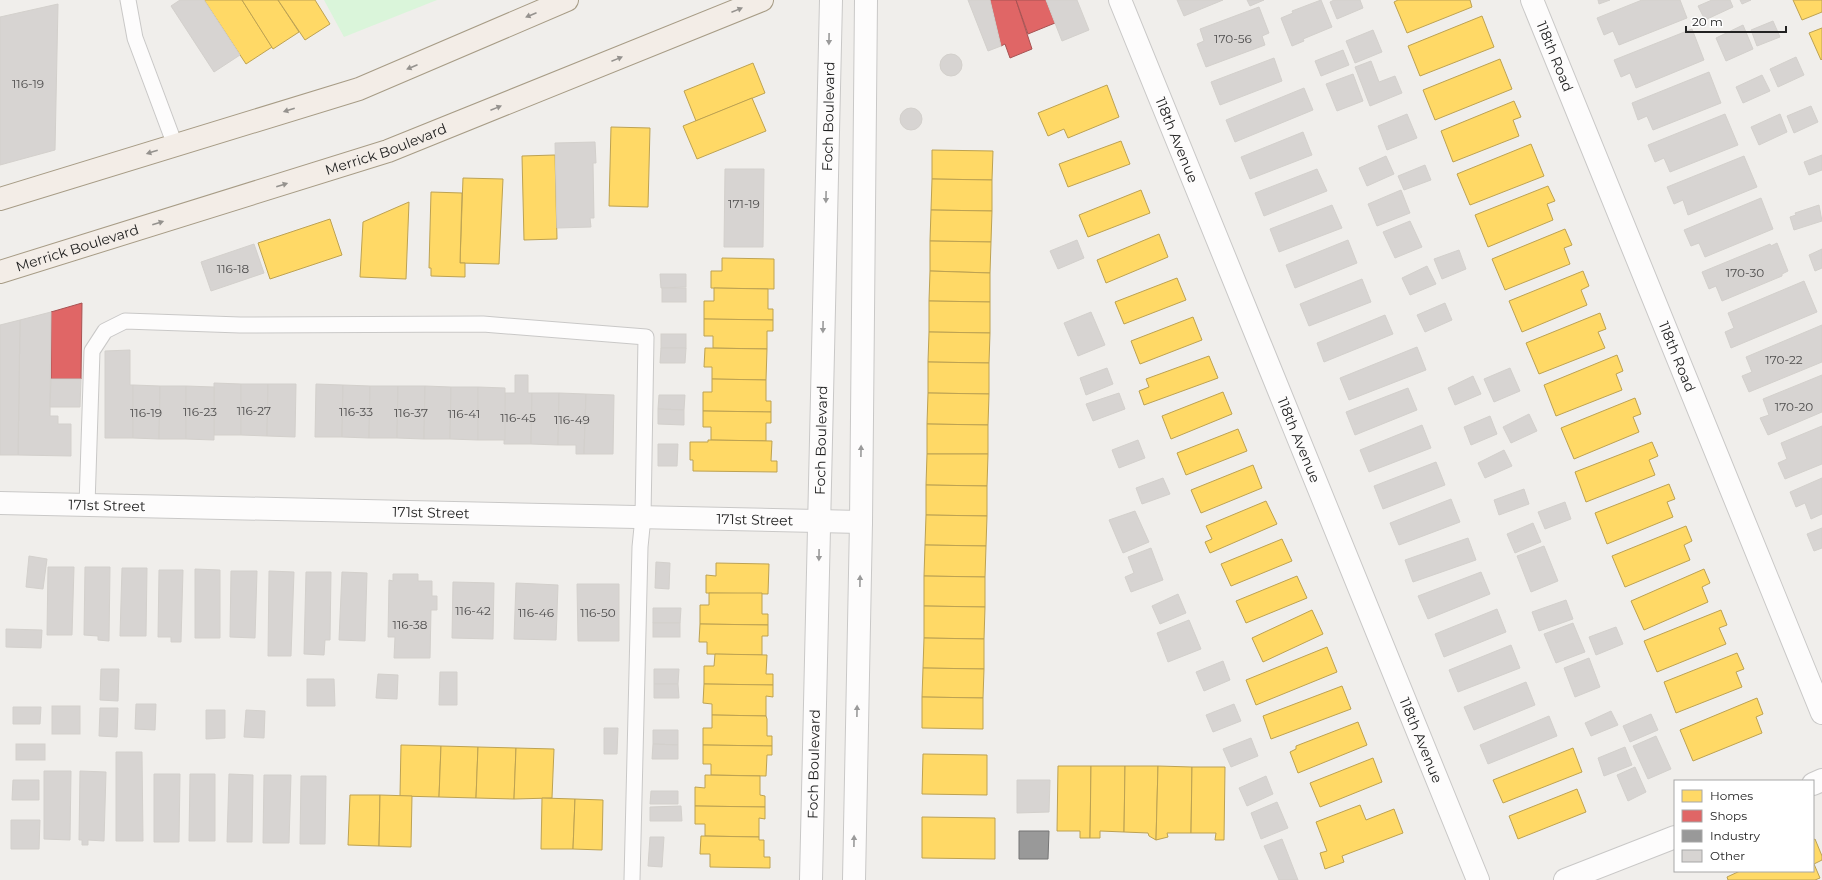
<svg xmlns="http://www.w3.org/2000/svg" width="1822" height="880" font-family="Montserrat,sans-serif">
	<rect width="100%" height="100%" fill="#f0eeeb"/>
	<path fill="#daf5da" d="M324 0H437L344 37Z"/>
	<g fill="#ffd966" stroke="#bda252">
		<path d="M204 0H242L272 47 246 64Z"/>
		<path d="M242 0H278L299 32 273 49Z"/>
		<path d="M278 0H315L330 24 305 40Z"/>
		<path d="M1398 0H1470L1472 7 1407 33 1394 2Z"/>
		<path d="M1793 0H1822V12L1802 20Z"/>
		<path d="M1482 16 1494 47 1420 76 1408 46Z"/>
		<path d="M1822 28V59L1821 60 1809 33Z"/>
		<path d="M1500 59 1512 89 1435 120 1423 90Z"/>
		<path d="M753 63 765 93 696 121 684 91Z"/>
		<path d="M1107 85 1119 117 1068 138 1064 129 1048 136 1038 113Z"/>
		<path d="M752 98 766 131 697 159 683 126Z"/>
		<path d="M1514 101 1521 117 1513 120 1519 136 1453 162 1441 131Z"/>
		<path d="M611 127 650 128 648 207 609 206Z"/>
		<path d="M1121 141 1130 164 1068 187 1059 164Z"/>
		<path d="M1531 144 1544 176 1470 205 1457 174Z"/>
		<path d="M932 150 993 151 992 180 932 179Z"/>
		<path d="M555 155 557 239 524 240 522 156Z"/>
		<path d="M463 178 503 179 499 264 460 263Z"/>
		<path d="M932 179 992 180V211L931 210Z"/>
		<path d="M1548 186 1555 201 1547 204 1553 220 1488 247 1475 215Z"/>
		<path d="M1141 190 1150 213 1088 237 1079 215Z"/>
		<path d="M431 192 462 193 460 263H465V277L431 276V268H429Z"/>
		<path d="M409 202 406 279 360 277 363 222Z"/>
		<path d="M931 210 992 211 991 242 930 241Z"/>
		<path d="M330 219 342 255 270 279 258 243Z"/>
		<path d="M1565 229 1572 245 1564 248 1570 264 1505 290 1492 259Z"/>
		<path d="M1159 234 1168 257 1106 283 1097 260Z"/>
		<path d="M930 241 991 242 990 273 930 271Z"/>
		<path d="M722 258 774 259V289L711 288V271H722Z"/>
		<path d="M930 271 990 273V302L929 301Z"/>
		<path d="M1583 271 1589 286 1581 290 1587 305 1522 332 1509 301Z"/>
		<path d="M1177 278 1186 300 1124 324 1115 302Z"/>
		<path d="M714 288 768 289V309H773V320L704 319V301H714Z"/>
		<path d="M929 301 990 302V333L929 332Z"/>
		<path d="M1600 313 1606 329 1598 332 1605 348 1539 374 1526 343Z"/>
		<path d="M1193 317 1202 340 1140 364 1131 341Z"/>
		<path d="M704 319 773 320V331H767V349L713 348V336H704Z"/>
		<path d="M929 332 990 333 989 363 928 362Z"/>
		<path d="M705 348 767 349 766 380 712 379V367H704Z"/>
		<path d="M1617 355 1623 371 1616 374 1622 390 1556 416 1544 385Z"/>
		<path d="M1209 356 1218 378 1144 405 1139 391 1149 387 1146 379Z"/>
		<path d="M928 362 989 363V394L928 393Z"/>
		<path d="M712 379 766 380V401H771V412L703 411V392H712Z"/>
		<path d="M1223 392 1232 414 1171 439 1162 416Z"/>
		<path d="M928 393 989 394 988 425 927 424Z"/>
		<path d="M1635 398 1641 414 1633 417 1639 432 1574 459 1561 428Z"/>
		<path d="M703 411 771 412V423H766V441L711 440V427H703Z"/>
		<path d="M927 424 988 425V454H927Z"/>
		<path d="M1238 429 1247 451 1186 475 1177 453Z"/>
		<path d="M708 440 772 441 771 461H777V472L693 471V460H690V442H708Z"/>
		<path d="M1652 442 1658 456 1649 460 1655 475 1586 502 1575 472Z"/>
		<path d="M927 454H988L987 486 926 485Z"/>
		<path d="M1253 465 1262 488 1201 513 1191 490Z"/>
		<path d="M1669 484 1675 499 1667 502 1673 517 1607 544 1595 513Z"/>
		<path d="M926 485 987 486V516L926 515Z"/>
		<path d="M1266 501 1277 524 1210 553 1205 542 1212 539 1206 526Z"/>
		<path d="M926 515 987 516 986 546 925 545Z"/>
		<path d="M1686 526 1692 541 1684 545 1690 560 1625 587 1612 556Z"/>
		<path d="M1282 539 1292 561 1231 586 1221 564Z"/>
		<path d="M925 545 986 546 985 577 924 576Z"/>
		<path d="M716 563 769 564 768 594 706 593V575L716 576Z"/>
		<path d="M1704 569 1710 583 1702 587 1708 602 1644 630 1631 601Z"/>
		<path d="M924 576 985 577V607L924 606Z"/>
		<path d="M1297 576 1307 598 1246 623 1236 601Z"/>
		<path d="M709 593H762V614H768V625L700 624V605H709Z"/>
		<path d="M924 606 985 607 984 639 924 638Z"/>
		<path d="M1312 610 1323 634 1263 662 1252 638Z"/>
		<path d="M1721 610 1727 625 1719 628 1726 644 1657 672 1644 641Z"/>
		<path d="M700 624 768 625V636H762V655L707 654V642H699Z"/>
		<path d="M924 638 984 639V669L923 668Z"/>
		<path d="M1327 647 1337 672 1256 705 1246 680Z"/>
		<path d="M1737 653 1744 669 1736 672 1742 687 1676 713 1664 682Z"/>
		<path d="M715 654 767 655 766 674H773V685L704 684V666H714Z"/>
		<path d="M923 668 984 669 983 698 922 697Z"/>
		<path d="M704 684 773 685V697L766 696V716L712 715V704L703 703Z"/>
		<path d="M1342 686 1351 709 1271 739 1263 716Z"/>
		<path d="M922 697 983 698V729L922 728Z"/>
		<path d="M1757 698 1763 714 1756 717 1762 733 1693 761 1680 730Z"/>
		<path d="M712 715 766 716 767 719V736H772V746L703 745V728H712Z"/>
		<path d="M1358 722 1367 745 1298 773 1290 752 1296 749V746Z"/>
		<path d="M401 745 441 746 439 797 400 796Z"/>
		<path d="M703 745 772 746V755H767L766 776 711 775V764H703Z"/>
		<path d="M441 746 478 747 476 798 439 797Z"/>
		<path d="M478 747 516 748 514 799 476 798Z"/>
		<path d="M516 748 554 749 552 798 514 799Z"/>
		<path d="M1573 748 1582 772 1503 803 1493 780Z"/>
		<path d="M923 754 987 755V795L922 794Z"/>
		<path d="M1373 758 1382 782 1320 807 1310 783Z"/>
		<path d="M1058 766H1091L1090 838H1080V831H1057Z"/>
		<path d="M1091 766H1125L1124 832 1100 831V838H1090Z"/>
		<path d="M1125 766H1158L1156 840 1149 836 1148 833 1124 832Z"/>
		<path d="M1158 766 1192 767 1191 833H1167L1168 837 1156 840Z"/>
		<path d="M1192 767H1225L1224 840H1215L1216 833H1191Z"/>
		<path d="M705 775 760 776V795L765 796V807L695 806V787L705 788Z"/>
		<path d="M1577 789 1586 812 1518 839 1509 816Z"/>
		<path d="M350 795H380L379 846 348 845Z"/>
		<path d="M380 795 412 796 411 847 379 846Z"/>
		<path d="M542 798 575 799 573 849H541Z"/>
		<path d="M575 799 603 800 602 850 573 849Z"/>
		<path d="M1360 805 1366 820 1394 809 1403 833 1342 856 1344 862 1325 869 1320 853 1327 851 1316 822Z"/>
		<path d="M695 806 765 807V819L759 818V837L705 836V824H695Z"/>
		<path d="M922 817 995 818V859L922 858Z"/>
		<path d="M701 836 759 837V840H764V857H770V868L710 867V854H700Z"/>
		<path d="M1815 839 1822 856V860L1814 864 1820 878 1815 880H1728L1727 877 1740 871H1813V840Z"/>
	</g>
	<g fill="#e06666" stroke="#a75252">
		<path d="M990 0H1016L1032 49 1010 58 1005 44 1001 46Z"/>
		<path d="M1016 0H1046L1055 23 1028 34Z"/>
		<path d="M82 303 81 379H51V312Z"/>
	</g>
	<path fill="#999" stroke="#757575" d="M1019 831H1049L1048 859H1019Z"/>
	<g fill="#d7d4d2" stroke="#d3d0cc">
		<path d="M180 0H204L240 55 214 72 171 6Z"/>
		<path d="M968 0H990L1001 46 988 51Z"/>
		<path d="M1046 0H1077L1089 30 1062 41Z"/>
		<path d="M1177 0H1223L1184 16Z"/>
		<path d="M1247 0H1264L1250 6Z"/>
		<path d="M1321 0 1332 27 1303 39 1304 41 1292 46 1281 18 1293 13 1292 11Z"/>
		<path d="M1334 0H1360L1363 8 1337 19 1330 2Z"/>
		<path d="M1598 0H1610L1599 4Z"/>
		<path d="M1642 0H1680L1687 18 1619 45 1613 31 1604 35 1597 18Z"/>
		<path d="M1712 0H1730L1733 7 1705 20 1698 6Z"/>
		<path d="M1740 0H1751L1742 4Z"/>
		<path d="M58 4 55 150 0 165V17Z"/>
		<path d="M1259 7 1269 33 1262 36 1265 45 1206 67 1197 44 1204 41 1200 29Z"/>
		<path d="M1773 21 1780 37 1757 46 1751 30Z"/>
		<path d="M1743 25 1753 49 1726 61 1716 38Z"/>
		<path d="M1692 29 1704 60 1636 88 1630 73 1621 77 1614 60Z"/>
		<path d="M1373 30 1382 52 1355 63 1346 41Z"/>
		<path d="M1343 50 1349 65 1321 76 1315 61Z"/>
		<circle cx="951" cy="65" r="11"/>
		<path d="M1796 57 1804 75 1778 87 1770 69Z"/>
		<path d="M1274 58 1282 81 1220 105 1211 82Z"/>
		<path d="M1371 61 1379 82 1395 76 1402 93 1370 106 1355 67Z"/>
		<path d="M1709 72 1721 103 1653 130 1647 116 1638 120 1632 103Z"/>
		<path d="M1353 74 1363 101 1337 111 1326 84Z"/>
		<path d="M1762 75 1770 91 1743 103 1736 87Z"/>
		<path d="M1304 88 1313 110 1235 142 1226 120Z"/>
		<path d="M1811 106 1818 122 1794 133 1787 116Z"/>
		<circle cx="911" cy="119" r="11"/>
		<path d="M1407 114 1417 138 1387 150 1378 126Z"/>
		<path d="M1725 114 1738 145 1670 172 1664 158 1655 162 1648 145Z"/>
		<path d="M1780 114 1787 132 1759 145 1751 127Z"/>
		<path d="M1303 132 1312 155 1250 179 1241 157Z"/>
		<path d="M595 142 596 163H593L594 218H590L591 227 557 228 555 143Z"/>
		<path d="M1822 155V170L1809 175 1804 162Z"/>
		<path d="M1386 156 1394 174 1367 186 1359 168Z"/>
		<path d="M1744 156 1757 187 1688 215 1683 200 1674 204 1667 187Z"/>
		<path d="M1425 165 1431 180 1404 190 1398 176Z"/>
		<path d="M725 169H764L763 247H724Z"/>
		<path d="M1317 169 1327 191 1264 216 1255 193Z"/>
		<path d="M1401 190 1410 213 1377 226 1368 204Z"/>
		<path d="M1761 198 1773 229 1705 257 1699 243 1691 246 1684 230Z"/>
		<path d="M1332 205 1342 228 1279 252 1270 229Z"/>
		<path d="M1819 205 1822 221 1794 230 1790 217 1796 215 1795 213Z"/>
		<path d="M1410 221 1422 247 1395 258 1383 232Z"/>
		<path d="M1077 240 1084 258 1058 269 1050 251Z"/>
		<path d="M1348 240 1357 263 1295 288 1286 265Z"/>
		<path d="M1777 243 1788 271 1782 274V276L1722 301 1716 286 1709 289 1702 272 1770 244 1771 246Z"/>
		<path d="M254 244 264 273 211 291 201 262Z"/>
		<path d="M1822 249V268L1815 271 1809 255Z"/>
		<path d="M1459 250 1466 269 1442 279 1434 259Z"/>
		<path d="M1427 266 1436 284 1410 295 1402 278Z"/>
		<path d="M660 274H686V287L661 288Z"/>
		<path d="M1362 279 1371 302 1309 326 1300 304Z"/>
		<path d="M1804 281 1817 312 1731 348 1725 332 1734 328 1728 313Z"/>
		<rect x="662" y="288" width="24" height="14"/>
		<path d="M1445 303 1452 320 1425 332 1417 315Z"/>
		<path d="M51 312 50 416H58V424H71V456L18 455 20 320Z"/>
		<path d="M1091 312 1105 345 1078 356 1064 323Z"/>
		<path d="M1385 315 1393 334 1324 362 1317 343Z"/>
		<path d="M20 320 18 455H0V325Z"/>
		<path d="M1822 325V362L1749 392 1742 376 1752 372 1746 357Z"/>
		<rect x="661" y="334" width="25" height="14"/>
		<path d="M1417 347 1426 370 1349 400 1340 378Z"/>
		<path d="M661 348H686L685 363H660Z"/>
		<path d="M130 350V385H133V438H105V351Z"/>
		<path d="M1107 368 1113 384 1086 395 1080 378Z"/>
		<path d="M1510 368 1520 391 1494 402 1484 379Z"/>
		<path d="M515 375H528V393H532L531 444H504L505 393H515Z"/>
		<path d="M1822 375V412L1768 435 1760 418 1769 415 1763 399Z"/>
		<path d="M1473 376 1481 394 1455 405 1448 388Z"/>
		<path d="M51 379H81L80 407H50Z"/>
		<path d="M214 383 241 384V435H214Z"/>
		<path d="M241 384H268L267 436 241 435Z"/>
		<path d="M268 384H296L295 437 267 436Z"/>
		<path d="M316 384 343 385 342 437H315Z"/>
		<path d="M133 385 160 386 159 439 133 438Z"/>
		<path d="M343 385 370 386 369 438 342 437Z"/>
		<path d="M160 386H186V439H159Z"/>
		<path d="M186 386 214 387V440L186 439Z"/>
		<path d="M370 386H398L397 438H369Z"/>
		<path d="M398 386H425L424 439 397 438Z"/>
		<path d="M425 386 451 387 450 439H424Z"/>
		<path d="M451 387H478V440L450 439Z"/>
		<path d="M478 387 505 388V440H478Z"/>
		<path d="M1408 388 1417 410 1355 435 1346 412Z"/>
		<path d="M532 393H559L558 445 531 444Z"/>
		<path d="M559 393 586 394 584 454H576V445H558Z"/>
		<path d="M1119 393 1125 409 1093 421 1086 404Z"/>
		<path d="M586 394 614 395 613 454H584Z"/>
		<path d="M659 395H685L684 410 658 409Z"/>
		<path d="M658 409 684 410V425L658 424Z"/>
		<path d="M1529 414 1537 431 1511 443 1503 427Z"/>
		<path d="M1490 416 1497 434 1471 445 1464 427Z"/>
		<path d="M1422 425 1431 448 1369 472 1360 450Z"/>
		<path d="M1822 426V464L1785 479 1778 463 1787 459 1781 443Z"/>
		<path d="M1138 440 1145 458 1119 468 1112 450Z"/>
		<path d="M658 444H678L677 466H658Z"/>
		<path d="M1504 450 1512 466 1485 478 1478 463Z"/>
		<path d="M1436 462 1445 485 1383 509 1374 486Z"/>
		<path d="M1163 478 1170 494 1142 504 1136 488Z"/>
		<path d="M1822 478V514L1811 519 1805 503 1796 507 1790 492Z"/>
		<path d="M1524 489 1529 504 1499 515 1494 500Z"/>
		<path d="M1451 499 1460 522 1399 545 1390 523Z"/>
		<path d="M1565 502 1571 519 1545 529 1538 512Z"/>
		<path d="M1135 511 1149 542 1123 553 1109 520Z"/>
		<path d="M1533 523 1541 542 1515 553 1507 534Z"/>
		<path d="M1822 528V548L1814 551 1807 534Z"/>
		<path d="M1468 538 1476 560 1413 582 1405 560Z"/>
		<path d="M1544 546 1558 581 1531 592 1517 556Z"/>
		<path d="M1151 548 1163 580 1131 592 1125 577 1134 573 1128 557Z"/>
		<path d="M29 556 47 559 43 589 26 587Z"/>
		<path d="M656 562 670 563 669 589 655 588Z"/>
		<path d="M48 567H74L72 635H47Z"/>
		<path d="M85 567H110L109 641 98 640V636L84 635Z"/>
		<path d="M122 568H147L146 636H120Z"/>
		<path d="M195 569 220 570V638H195Z"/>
		<path d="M159 570H183L181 642H171V637H158Z"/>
		<path d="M231 571H257L255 638 230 637Z"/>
		<path d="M269 571 294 572 291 656H268Z"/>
		<path d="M306 572H331L330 640H325L324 655 304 654Z"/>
		<path d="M342 572 367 573 365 641 339 640Z"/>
		<path d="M1481 572 1490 594 1428 619 1418 596Z"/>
		<path d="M393 574H418V581H432V596H437V610H431L430 658H394L395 637H388L389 580 393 581Z"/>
		<path d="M453 582 494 583 493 639 452 638Z"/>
		<path d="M516 583 558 585 556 640 514 639Z"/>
		<path d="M577 584H619V641H578Z"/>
		<path d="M1178 594 1186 613 1160 624 1152 606Z"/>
		<path d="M1566 600 1573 619 1539 631 1532 612Z"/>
		<path d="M653 608H681L680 623H653Z"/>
		<path d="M1497 609 1506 632 1444 657 1435 634Z"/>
		<path d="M1189 620 1201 649 1168 662 1157 633Z"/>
		<rect x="653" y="623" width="27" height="14"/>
		<path d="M1573 623 1585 652 1556 663 1544 634Z"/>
		<path d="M1616 627 1623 644 1596 655 1589 637Z"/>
		<path d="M6 629 42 630 41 648 6 647Z"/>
		<path d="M1511 645 1520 668 1458 692 1449 670Z"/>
		<path d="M1589 658 1600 687 1575 697 1564 668Z"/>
		<path d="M1223 661 1230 680 1204 691 1196 672Z"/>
		<path d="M101 669H119L118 701 100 700Z"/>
		<path d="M654 669H679L678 684H654Z"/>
		<path d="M440 672H457V705H439Z"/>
		<path d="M378 674 398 675 397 699 376 698Z"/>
		<path d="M307 679H334L335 706H307Z"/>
		<path d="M1526 682 1535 705 1474 730 1464 707Z"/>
		<path d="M654 684H678L679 698H654Z"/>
		<path d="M136 704H156L155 730 135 729Z"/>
		<path d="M1234 704 1241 721 1213 732 1206 715Z"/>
		<rect x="52" y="706" width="28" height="28"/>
		<path d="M13 707H41L40 724H13Z"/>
		<path d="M100 708H118L117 737 99 736Z"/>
		<path d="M206 710H225V738L206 739Z"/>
		<path d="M246 710 265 711 264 738 244 737Z"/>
		<path d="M1611 711 1618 725 1591 736 1585 723Z"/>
		<path d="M1651 714 1658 730 1630 742 1623 726Z"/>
		<path d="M1549 716 1557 736 1488 764 1480 745Z"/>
		<path d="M604 728H618L617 754H604Z"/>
		<path d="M653 730H678V745L653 744Z"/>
		<path d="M1656 736 1671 769 1648 779 1633 746Z"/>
		<path d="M1251 738 1258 756 1231 767 1223 749Z"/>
		<rect x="16" y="744" width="29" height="16"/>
		<path d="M653 744 678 745V759H652Z"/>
		<path d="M1625 747 1632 765 1604 776 1598 758Z"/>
		<path d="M116 752H142L143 841H116Z"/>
		<path d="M1635 767 1646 792 1628 801 1617 775Z"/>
		<path d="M44 771H71L70 840 44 839Z"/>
		<path d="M80 771 106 772 104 841 88 840V845H82V840H79Z"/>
		<path d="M154 774H180L179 842H154Z"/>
		<path d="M190 774H215V841H189Z"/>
		<path d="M229 774 253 775 252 842H227Z"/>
		<path d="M264 775H291L289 843H263Z"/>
		<path d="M301 776H326L325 844H300Z"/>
		<path d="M1266 776 1273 794 1247 806 1239 788Z"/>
		<path d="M13 780H39V800H12Z"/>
		<path d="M1017 780H1050L1049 812 1017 813Z"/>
		<path d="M651 791H678V804H650Z"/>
		<path d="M1277 802 1288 828 1261 839 1251 813Z"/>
		<path d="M681 806 682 821H650V807Z"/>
		<path d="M11 820H40L39 849H11Z"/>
		<path d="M650 837H664L662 867 648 866Z"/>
		<path d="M1282 839 1298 880H1279L1264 846Z"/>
	</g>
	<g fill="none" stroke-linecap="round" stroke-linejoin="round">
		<g stroke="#c9c8c7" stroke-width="17">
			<g id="service">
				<path d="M128 0 135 38 175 145"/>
				<path d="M87 505 92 351 105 331 125 321 240 325 483 324 646 337 643 517 640 547 632 880"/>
			</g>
		</g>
		<g stroke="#c9c8c7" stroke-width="24">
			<g id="minor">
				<path id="s1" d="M1120 0 1478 880"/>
				<path id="s2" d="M1532 0 1822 713"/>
				<path id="s3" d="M0 503 861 522"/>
				<path d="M1813 784 1822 780"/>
				<path id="s4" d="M811 880 831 0"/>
				<path d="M854 880 861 522 866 0"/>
				<path d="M1565 880 1675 837"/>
			</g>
		</g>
		<g stroke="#a79c86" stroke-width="24">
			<g id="primary">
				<path d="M0 199 359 89 567 0"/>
				<path id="s5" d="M0 272 388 151 762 0"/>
			</g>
		</g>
		<use href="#service" stroke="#fdfcfc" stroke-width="15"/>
		<use href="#minor" stroke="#fdfcfc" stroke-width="22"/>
		<use href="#primary" stroke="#f3ede7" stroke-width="22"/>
	</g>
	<defs><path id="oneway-solid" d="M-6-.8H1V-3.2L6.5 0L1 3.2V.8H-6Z"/></defs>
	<g fill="#95928e">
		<use href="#oneway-solid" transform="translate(737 10) rotate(-22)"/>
		<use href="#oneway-solid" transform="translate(531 15) rotate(157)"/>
		<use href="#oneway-solid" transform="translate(617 59) rotate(-22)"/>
		<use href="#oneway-solid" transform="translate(412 67) rotate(157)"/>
		<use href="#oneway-solid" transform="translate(496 108) rotate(-22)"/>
		<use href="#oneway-solid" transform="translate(289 110) rotate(163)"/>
		<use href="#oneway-solid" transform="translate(152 152) rotate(163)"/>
		<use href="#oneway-solid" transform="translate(282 185) rotate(-17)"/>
		<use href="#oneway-solid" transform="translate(158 223) rotate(-17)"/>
	</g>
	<g fill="#9a9a9a">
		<use href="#oneway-solid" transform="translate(829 39) rotate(91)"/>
		<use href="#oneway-solid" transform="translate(826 197) rotate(91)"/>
		<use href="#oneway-solid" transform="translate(823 327) rotate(91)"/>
		<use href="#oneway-solid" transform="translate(861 451) rotate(-89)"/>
		<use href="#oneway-solid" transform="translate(819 555) rotate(91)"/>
		<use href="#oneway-solid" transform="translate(860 581) rotate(-89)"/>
		<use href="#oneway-solid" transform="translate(857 711) rotate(-89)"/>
		<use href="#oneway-solid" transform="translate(854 841) rotate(-89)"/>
	</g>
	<g text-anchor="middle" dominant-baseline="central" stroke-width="4" stroke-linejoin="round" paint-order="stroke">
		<g font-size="12" fill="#4f4e4e">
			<text x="1233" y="38">170-56</text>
			<text x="28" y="83">116-19</text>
			<text x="744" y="203">171-19</text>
			<text x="233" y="268">116-18</text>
			<text x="1745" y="272">170-30</text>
			<text x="1784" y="359">170-22</text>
			<text x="1794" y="406">170-20</text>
			<text x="254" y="410">116-27</text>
			<text x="200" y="411">116-23</text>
			<text x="356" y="411">116-33</text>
			<text x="146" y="412">116-19</text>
			<text x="411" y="412">116-37</text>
			<text x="464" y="413">116-41</text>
			<text x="518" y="417">116-45</text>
			<text x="572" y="419">116-49</text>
			<text x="473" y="610">116-42</text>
			<text x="536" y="612">116-46</text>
			<text x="598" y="612">116-50</text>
			<text x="410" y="624">116-38</text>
		</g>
		<g font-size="14" fill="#222" stroke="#fff">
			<text stroke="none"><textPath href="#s2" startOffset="61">118th Road</textPath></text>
			<text stroke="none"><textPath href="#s4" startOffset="764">Foch Boulevard</textPath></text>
			<text stroke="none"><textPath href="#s1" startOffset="151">118th Avenue</textPath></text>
			<text stroke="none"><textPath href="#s5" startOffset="405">Merrick Boulevard</textPath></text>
			<text stroke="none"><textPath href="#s5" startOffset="81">Merrick Boulevard</textPath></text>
			<text stroke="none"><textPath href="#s2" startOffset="385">118th Road</textPath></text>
			<text stroke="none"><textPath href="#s4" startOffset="440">Foch Boulevard</textPath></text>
			<text stroke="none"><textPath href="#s1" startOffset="475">118th Avenue</textPath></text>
			<text stroke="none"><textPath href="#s3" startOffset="107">171st Street</textPath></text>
			<text stroke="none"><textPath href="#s3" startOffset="431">171st Street</textPath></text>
			<text stroke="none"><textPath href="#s3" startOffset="755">171st Street</textPath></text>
			<text stroke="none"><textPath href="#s1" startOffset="799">118th Avenue</textPath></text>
			<text stroke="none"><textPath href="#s4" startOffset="116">Foch Boulevard</textPath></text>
		</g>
	</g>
	<rect x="1674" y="780" width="140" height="92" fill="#ffffff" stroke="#a7a7a7"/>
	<rect x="1682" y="790" width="20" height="12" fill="#ffd966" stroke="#a7a7a7"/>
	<text x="1710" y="800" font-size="12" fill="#222222">Homes</text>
	<rect x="1682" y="810" width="20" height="12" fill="#e06666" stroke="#a7a7a7"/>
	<text x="1710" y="820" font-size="12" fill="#222222">Shops</text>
	<rect x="1682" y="830" width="20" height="12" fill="#999999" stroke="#a7a7a7"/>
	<text x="1710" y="840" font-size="12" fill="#222222">Industry</text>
	<rect x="1682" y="850" width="20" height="12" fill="#d7d4d2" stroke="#a7a7a7"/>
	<text x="1710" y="860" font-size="12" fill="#222222">Other</text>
	<path d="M1686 26v6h100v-6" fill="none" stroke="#222222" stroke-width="2"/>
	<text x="1692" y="26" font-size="12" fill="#222222" stroke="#ffffff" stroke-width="3" paint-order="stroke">20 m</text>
</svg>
